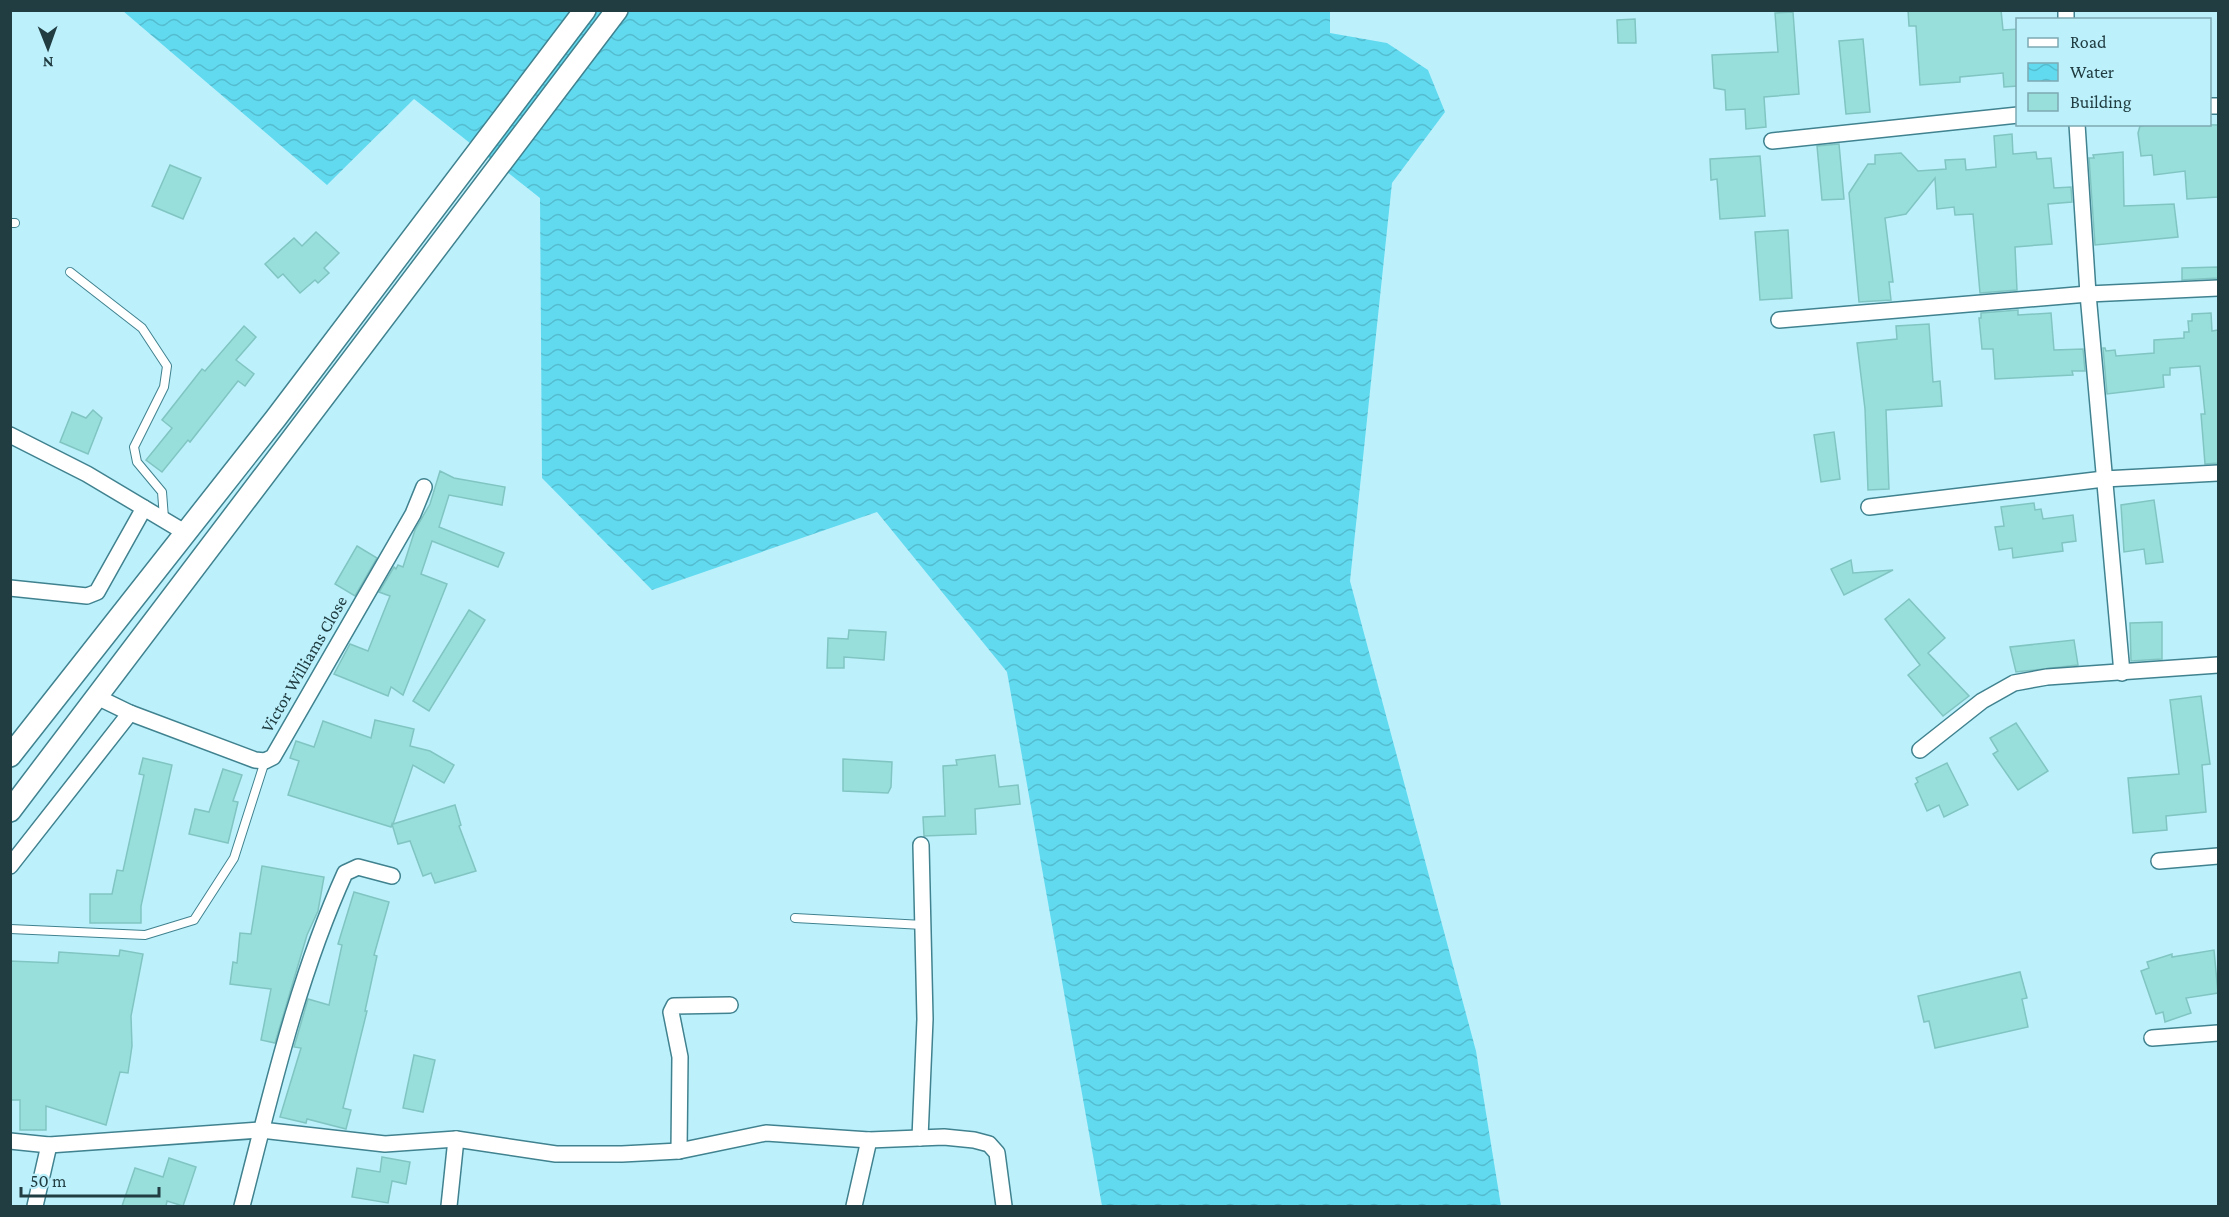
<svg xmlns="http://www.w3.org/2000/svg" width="2229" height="1217" font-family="'Crimson Pro',serif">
	<defs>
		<pattern id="water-waves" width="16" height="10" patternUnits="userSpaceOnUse" patternTransform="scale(1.5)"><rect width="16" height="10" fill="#61daf0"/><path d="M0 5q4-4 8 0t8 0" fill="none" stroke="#54bccf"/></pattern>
	</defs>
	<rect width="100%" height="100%" fill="#bcf1fc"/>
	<path fill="url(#water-waves)" d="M1330 10V33L1387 43 1428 70 1445 112 1392 183 1350 581 1476 1051 1501 1206H1102L1007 672 877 512 652 590 542 478 540 198 414 99 327 185 123 11Z"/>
	<g fill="#98deda" stroke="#80c5c2" stroke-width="1.5">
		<path d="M1908 10H2001L2003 30 2018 29V86L2004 87 2003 73 1960 77V82L1920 85 1916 26H1909Z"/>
		<path d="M1793 12 1799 94 1764 97 1766 127 1746 129 1745 109 1726 110 1725 90 1714 88 1712 55 1778 52 1775 13Z"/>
		<path d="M1635 19 1636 43H1618L1617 20Z"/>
		<path d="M1863 39 1870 112 1846 114 1839 41Z"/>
		<path d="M2153 124 2218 125V197L2187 199 2185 171 2154 175 2152 155 2141 156 2138 133 2140 126Z"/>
		<path d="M2012 134 2013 154 2036 152 2037 159 2051 158 2054 188 2071 187 2072 202 2048 204 2052 244 2015 247 2017 290 1980 293 1973 214 1955 215 1954 207 1937 209 1935 178 1906 214 1885 218 1893 282H1889L1891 300 1859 302 1849 193 1868 164H1875V155L1901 153 1918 171 1946 169 1945 160 1965 159 1966 170 1996 167 1994 136Z"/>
		<path d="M1839 144 1844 199 1822 200 1817 146Z"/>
		<path d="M2123 152 2124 206 2174 204 2178 237 2095 245 2089 158H2094L2093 155Z"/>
		<path d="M1760 156 1765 216 1720 219 1717 179 1711 180 1710 159Z"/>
		<path d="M170 165 201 178 183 219 152 206Z"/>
		<path d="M1788 230 1792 298 1760 300 1755 232Z"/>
		<path d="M316 232 339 253 324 268 329 273 318 283 315 280 300 293 283 274 278 278 265 264 294 238 302 246Z"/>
		<path d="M2218 267V278L2182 280V268Z"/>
		<path d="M2018 310V315L2051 313 2054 350 2083 349 2085 371H2072L2073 375 1995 379 1993 349H1982L1979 318H1981V313Z"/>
		<path d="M2211 313 2212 331 2218 330V463L2205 464 2201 414H2205L2200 366 2170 368V375H2163L2164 387 2107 394 2103 348H2105L2106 351 2115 350 2116 356 2154 353V340L2184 338V332H2189L2188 321H2192V314Z"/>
		<path d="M1929 324 1933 382 1940 381 1942 406 1886 410 1889 489 1868 490 1865 409 1857 343 1897 339 1896 326Z"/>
		<path d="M244 326 256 337 236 360 254 374 245 386 238 381 190 442 188 440 162 472 146 460 172 428 162 420 202 369 205 371Z"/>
		<path d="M93 410 102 418 88 454 60 442 72 412 86 418Z"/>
		<path d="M1834 432 1840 479 1821 482 1814 435Z"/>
		<path d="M440 471 454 478 505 487 502 505 449 495 439 527 504 553 498 567 432 541 421 574 447 584 403 695 391 687 388 696 334 674 350 644 368 651 390 596 379 592 394 567 396 569 398 565 403 567 415 530 430 504Z"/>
		<path d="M2154 500 2163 562 2146 564 2144 549 2124 552 2121 505Z"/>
		<path d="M2034 503 2035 510 2041 509 2043 519 2073 515 2076 541 2062 543 2063 551 2013 558 2012 548 1999 550 1995 527 2004 526 2001 507Z"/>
		<path d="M357 546 377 558 355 596 335 584Z"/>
		<path d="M1851 560 1853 573 1893 570 1844 595 1831 569Z"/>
		<path d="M1909 599 1945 638 1928 653 1969 696 1943 716 1908 675 1920 665 1885 619Z"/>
		<path d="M469 610 485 620 429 711 413 701Z"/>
		<path d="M2162 622V659L2131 661 2130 623Z"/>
		<path d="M849 630 886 632 884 660 844 657V668H827L828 638 848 639Z"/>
		<path d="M2074 640 2078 665 2016 672 2010 647Z"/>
		<path d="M2201 696 2210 764 2202 765 2206 812 2166 816 2167 830 2133 833 2128 778 2179 774 2170 700Z"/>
		<path d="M375 720 414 729 410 746 430 751 454 765 444 783 413 765 393 824 455 805 461 825 459 826 476 871 435 883 431 873 423 876 410 841 398 844 392 824 391 827 288 795 299 761 290 758 296 741 314 747 323 721 371 738Z"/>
		<path d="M2016 723 2048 771 2018 790 1993 754 1998 751 1990 738Z"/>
		<path d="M995 755 999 787 1018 785 1020 804 975 809 976 834 924 836 923 817 945 816 943 766 957 765 956 760Z"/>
		<path d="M143 758 172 765 141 906V923H90V894H112L117 870 123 871 144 775 139 774Z"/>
		<path d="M843 759 892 762 891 787 888 793 843 791Z"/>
		<path d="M1947 763 1968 805 1944 817 1939 805 1927 811 1915 784 1918 782 1916 778Z"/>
		<path d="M223 769 242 775 233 801 238 802 228 843 189 834 195 809 209 812Z"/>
		<path d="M262 866 324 877 318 911 307 935 275 1043 261 1040 271 989 230 984 233 962 237 963 240 933 251 934Z"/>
		<path d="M354 892 389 902 374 955 377 956 365 1011H367L343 1108 351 1110 346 1129 307 1119 306 1123 280 1117 301 1048 294 1047 308 999 329 1005 342 945 338 944Z"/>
		<path d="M120 950 143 954 131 1016 132 1046 128 1073 120 1072 106 1125 46 1106V1130H20V1100H10V961L58 963 59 952 119 956Z"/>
		<path d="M2214 950 2218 993 2186 998 2191 1013 2165 1022 2163 1012 2156 1014 2141 971 2149 968 2147 962 2172 954V957Z"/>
		<path d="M2020 972 2027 998 2022 999 2028 1027 1935 1048 1929 1021 1924 1022 1918 996Z"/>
		<path d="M414 1055 435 1060 423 1112 403 1108Z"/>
		<path d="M382 1157 410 1162 406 1184 392 1181 388 1203 352 1197 357 1168 380 1172Z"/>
		<path d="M169 1158 196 1167 183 1206 167 1201 166 1206H122L135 1168 163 1177Z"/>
	</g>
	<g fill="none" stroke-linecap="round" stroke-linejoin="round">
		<g stroke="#40828f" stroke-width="10">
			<g id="service">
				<path d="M10 223H15"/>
				<path d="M70 272 142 328 167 366 164 387 134 447 137 462 162 492 164 518"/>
				<path d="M795 918 923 925"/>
				<path d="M10 929 145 935 194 920 234 858 265 761"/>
			</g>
		</g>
		<g stroke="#40828f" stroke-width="18">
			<g id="minor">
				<path d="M2066 10V20"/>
				<path d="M2210 106H2218"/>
				<path d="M2077 124 2088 294 2122 673"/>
				<path d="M1772 141 2018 115"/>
				<path d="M1779 320 2088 294 2218 288"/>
				<path d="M10 435 87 474 186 533"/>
				<path d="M1869 507 2104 479 2218 473"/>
				<path d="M10 588 87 596 97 592 144 508"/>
				<path d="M97 697 130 713 255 760 265 761 273 757 413 514 424 487"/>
				<path d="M1920 750 1982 701 2014 683 2047 677 2218 665"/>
				<path d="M2159 861 2218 856"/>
				<path d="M10 866 130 713"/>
				<path d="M2152 1038 2218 1033"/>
				<path d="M920 1138 925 1019 921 845"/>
				<path d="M10 1141 49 1145 261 1130 385 1144 456 1139 556 1154H622L679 1151 766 1133 869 1140 944 1137 974 1140 989 1144 997 1153 1004 1206"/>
				<path d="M679 1151 680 1057 671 1012 674 1006 730 1005"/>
				<path d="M35 1206 49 1145"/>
				<path d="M242 1206C271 1094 297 979 345 873L358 867 392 876"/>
				<path d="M449 1206 456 1139"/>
				<path d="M854 1206 869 1140"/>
			</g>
		</g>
		<g stroke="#40828f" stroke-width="24">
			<g id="secondary">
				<path d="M10 756 276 418 585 10"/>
				<path d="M10 811 617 10"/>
			</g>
		</g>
		<use href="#service" stroke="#fff" stroke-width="8"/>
		<use href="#minor" stroke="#fff" stroke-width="15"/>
		<use href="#secondary" stroke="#fff" stroke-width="21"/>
	</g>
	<g text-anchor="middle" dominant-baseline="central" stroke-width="4.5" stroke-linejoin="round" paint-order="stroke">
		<g font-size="18" fill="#213d42" stroke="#bcf1fc">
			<text transform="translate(304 664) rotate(-60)">Victor Williams Close</text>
		</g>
	</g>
	<rect width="2229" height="1217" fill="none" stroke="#213d42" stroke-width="24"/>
	<rect x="2016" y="18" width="195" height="108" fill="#bcf1fc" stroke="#7ea9b2" stroke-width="1.5"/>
	<rect x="2028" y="38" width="30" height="9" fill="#ffffff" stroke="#7ea9b2" stroke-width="1.5"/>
	<text x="2070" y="48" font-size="18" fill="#213d42">Road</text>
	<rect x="2028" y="63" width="30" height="18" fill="url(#water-waves)" stroke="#7ea9b2" stroke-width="1.5"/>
	<text x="2070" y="78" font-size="18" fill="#213d42">Water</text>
	<rect x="2028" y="93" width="30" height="18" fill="#98deda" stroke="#7ea9b2" stroke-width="1.5"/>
	<text x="2070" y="108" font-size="18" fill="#213d42">Building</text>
	<g transform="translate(48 48) rotate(179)" stroke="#bcf1fc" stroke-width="4.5" paint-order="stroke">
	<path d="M0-4.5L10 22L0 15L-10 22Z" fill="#213d42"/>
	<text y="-9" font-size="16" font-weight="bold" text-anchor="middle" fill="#213d42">N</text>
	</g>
	<path d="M21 1187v9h138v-9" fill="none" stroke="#213d42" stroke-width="3"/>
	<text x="30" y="1187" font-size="18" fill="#213d42" stroke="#bcf1fc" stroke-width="4.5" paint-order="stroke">50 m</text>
</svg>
